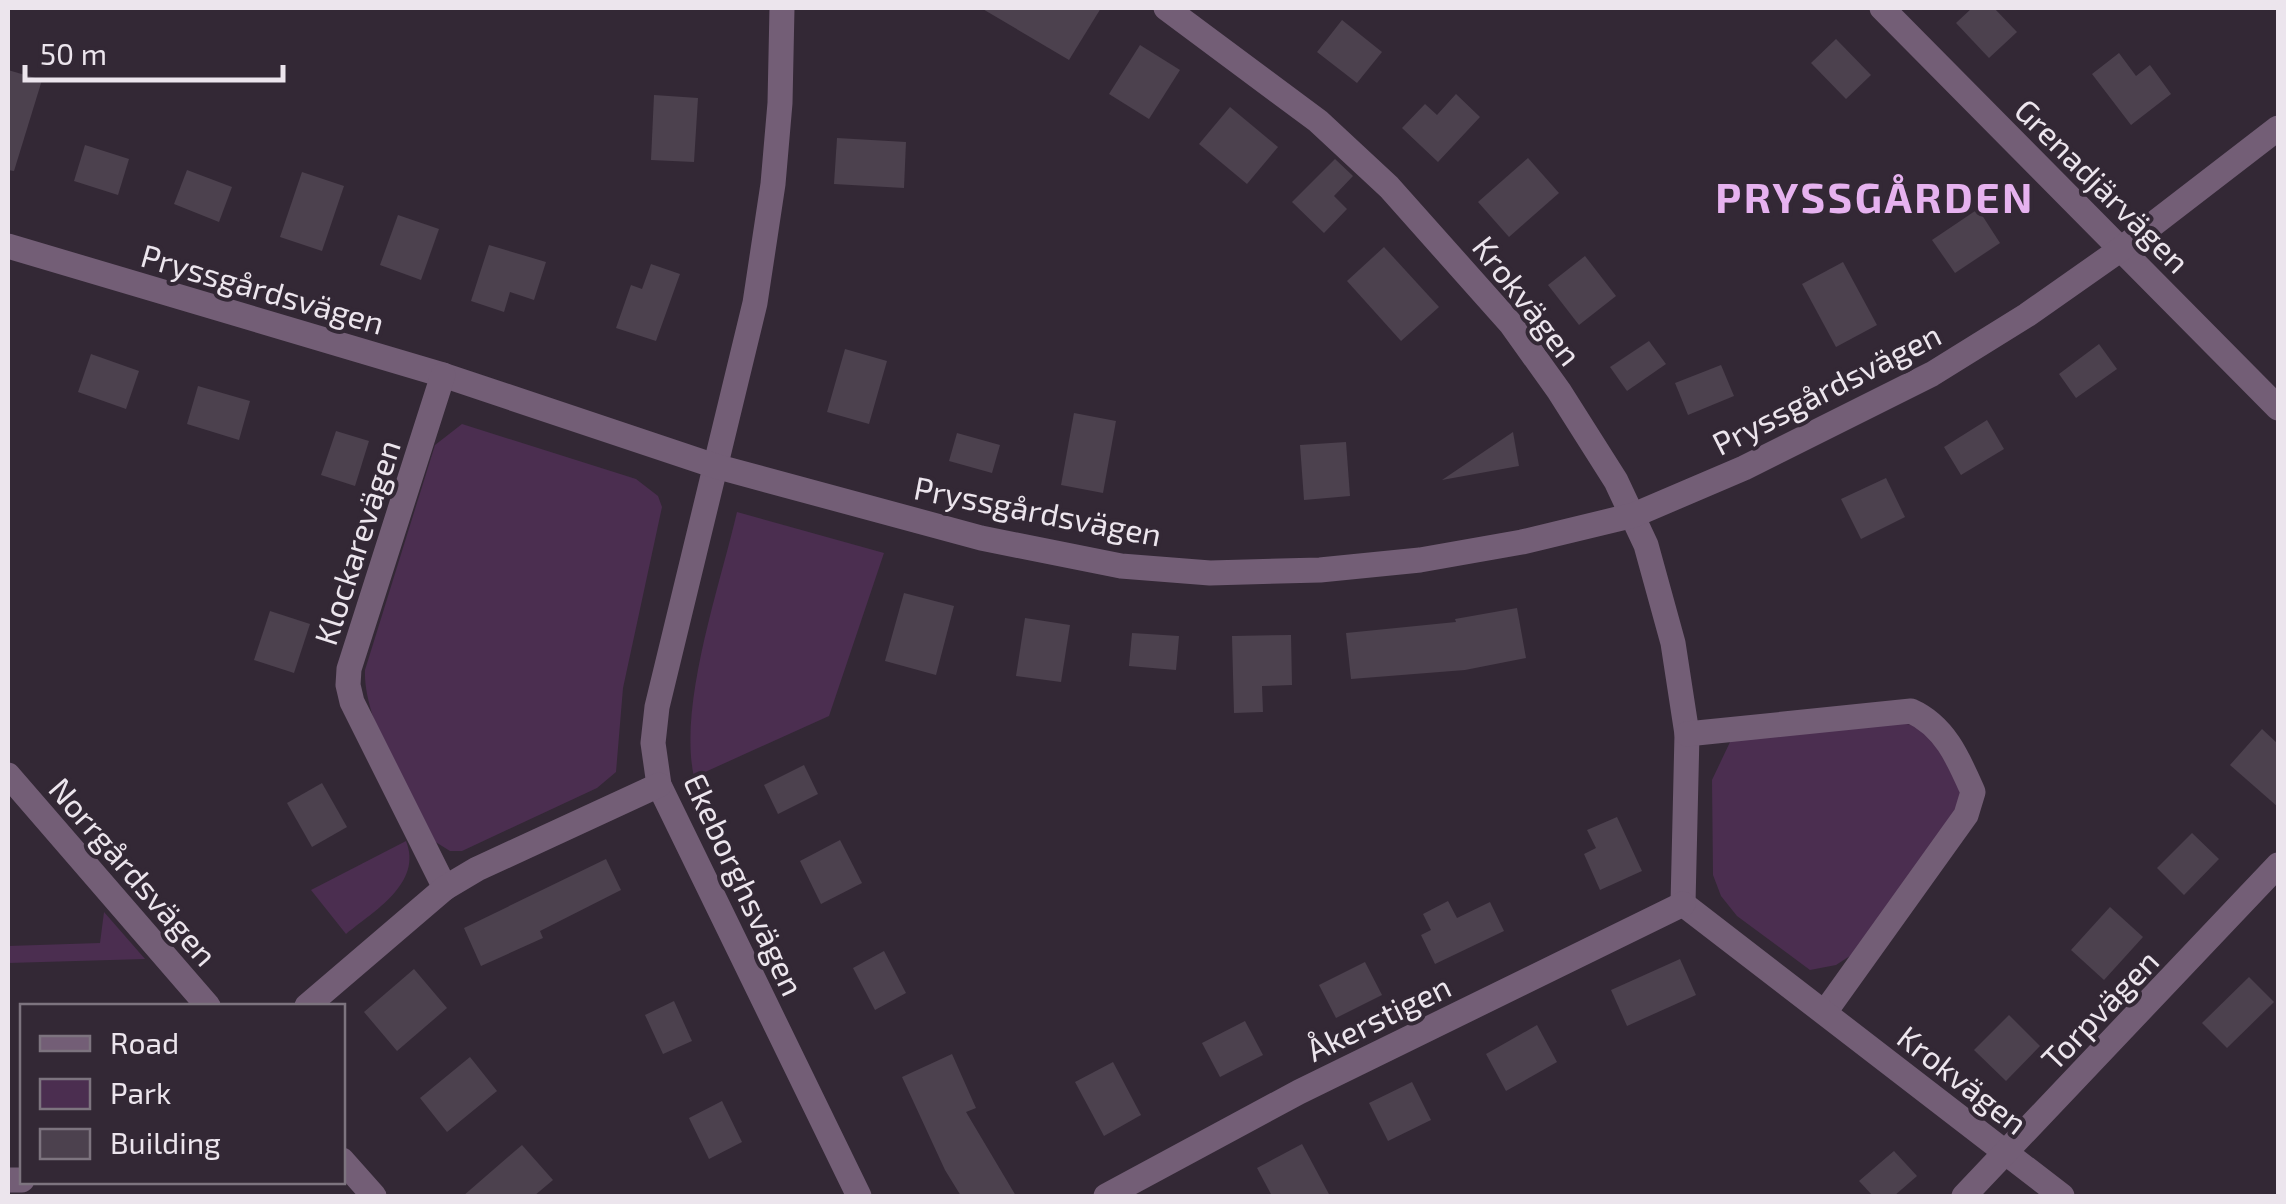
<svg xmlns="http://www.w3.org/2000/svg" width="2286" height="1204" font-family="'Exo 2',sans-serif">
	<rect width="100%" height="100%" fill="#332835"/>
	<g fill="#4b2e50">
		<path d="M462 424 636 479 658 496 662 507 623 688 616 772 597 788 462 851H450L434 841C410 793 363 722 365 670L435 445Z"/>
		<path d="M737 512 884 553 829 716 694 777C678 705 720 586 737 512Z"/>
		<path d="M1894 721C1901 723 1911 724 1918 728 1945 744 1965 783 1960 813L1853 954 1836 965 1810 970 1737 916 1721 896 1713 875 1712 780 1731 740Z"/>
		<path d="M406 841C423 883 374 911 346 934L311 890Z"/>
		<path d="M104 912 145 959 8 963V946L100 943Z"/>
	</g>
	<g fill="#4c414e">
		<path d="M981 8H1101L1069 60Z"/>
		<path d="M1972 8H1994L2017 32 1989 58 1956 23Z"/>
		<path d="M1342 20 1382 52 1357 83 1317 52Z"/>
		<path d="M1836 39 1871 75 1846 99 1811 63Z"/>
		<path d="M1140 45 1180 70 1149 119 1109 94Z"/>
		<path d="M2119 53 2136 76 2150 65 2171 94 2131 125 2092 74Z"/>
		<path d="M8 70 42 80 14 171 8 170Z"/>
		<path d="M1456 94 1480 117 1438 162 1402 128 1425 104 1437 115Z"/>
		<path d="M654 95 698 98 694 162 651 160Z"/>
		<path d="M1230 107 1278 147 1247 184 1199 144Z"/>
		<path d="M837 138 906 142 904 188 834 184Z"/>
		<path d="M85 145 129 159 118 195 74 181Z"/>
		<path d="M1528 158 1559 193 1509 237 1478 202Z"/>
		<path d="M1335 159 1353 176 1334 196 1347 209 1324 233 1292 202Z"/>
		<path d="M187 170 232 187 219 222 174 204Z"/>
		<path d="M302 172 344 186 322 251 280 237Z"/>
		<path d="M1978 209 2000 243 1955 273 1932 240Z"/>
		<path d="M398 215 439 229 421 280 380 265Z"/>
		<path d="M489 245 546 262 534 300 510 292 504 312 471 301Z"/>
		<path d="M1384 247 1439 307 1401 341 1347 281Z"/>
		<path d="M1585 256 1616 296 1579 325 1548 285Z"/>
		<path d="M1843 262 1877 325 1836 347 1802 284Z"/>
		<path d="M651 264 680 274 656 341 616 328 631 285 642 289Z"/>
		<path d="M1649 341 1666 364 1627 391 1610 367Z"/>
		<path d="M2099 344 2117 369 2076 398 2059 374Z"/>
		<path d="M845 349 887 361 869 424 827 412Z"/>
		<path d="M91 354 139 371 126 409 78 392Z"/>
		<path d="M1721 365 1734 396 1688 415 1675 383Z"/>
		<path d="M198 386 250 401 239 440 187 424Z"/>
		<path d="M1074 413 1116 421 1103 493 1061 485Z"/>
		<path d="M1987 420 2004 449 1961 475 1944 447Z"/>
		<path d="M336 431 369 441 355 486 321 475Z"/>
		<path d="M1513 432 1519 466 1442 480Z"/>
		<path d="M957 433 1000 445 992 473 949 461Z"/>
		<path d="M1346 442 1350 496 1304 500 1300 445Z"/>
		<path d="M1886 478 1905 517 1861 539 1841 499Z"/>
		<path d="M904 593 954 606 936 675 885 661Z"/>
		<path d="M1517 608 1526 658 1465 670 1351 679 1346 633 1456 622 1455 619Z"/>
		<path d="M270 611 310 624 294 673 254 660Z"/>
		<path d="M1025 618 1070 625 1061 682 1016 676Z"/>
		<path d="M1132 633 1179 636 1176 670 1129 666Z"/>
		<path d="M1291 635 1292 685 1262 686 1263 712 1234 713 1232 636Z"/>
		<path d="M2262 729 2278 744V807L2230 765Z"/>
		<path d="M804 765 818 794 778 814 764 785Z"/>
		<path d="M322 783 347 827 312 847 287 803Z"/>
		<path d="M1617 817 1642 871 1600 890 1584 854 1596 848 1587 830Z"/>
		<path d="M2192 833 2219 859 2184 895 2157 868Z"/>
		<path d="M840 840 862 883 821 904 800 861Z"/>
		<path d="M606 859 621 890 540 931 543 938 481 966 464 928Z"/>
		<path d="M1448 901 1457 918 1490 902 1504 931 1435 964 1421 935 1431 930 1423 914Z"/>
		<path d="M2110 907 2143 937 2104 980 2071 950Z"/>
		<path d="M884 951 906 993 875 1010 853 968Z"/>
		<path d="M1680 959 1696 995 1627 1026 1611 990Z"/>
		<path d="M1365 962 1382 995 1336 1018 1319 985Z"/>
		<path d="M414 969 447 1008 397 1051 364 1012Z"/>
		<path d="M2249 977 2274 1002 2227 1048 2202 1023Z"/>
		<path d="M674 1001 692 1041 663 1054 645 1015Z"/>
		<path d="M2009 1015 2040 1046 2006 1081 1974 1050Z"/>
		<path d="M1245 1021 1263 1055 1220 1077 1202 1043Z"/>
		<path d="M1537 1025 1557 1062 1506 1091 1486 1054Z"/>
		<path d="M952 1054 976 1108 966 1112 1016 1196H961L945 1170 902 1077Z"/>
		<path d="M470 1057 497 1091 447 1132 420 1098Z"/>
		<path d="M1113 1062 1141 1115 1104 1136 1075 1082Z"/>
		<path d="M1412 1082 1431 1120 1388 1141 1369 1103Z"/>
		<path d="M722 1101 742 1142 709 1159 689 1118Z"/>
		<path d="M1302 1144 1330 1196H1272L1257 1168Z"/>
		<path d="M522 1145 553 1180 534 1196H463Z"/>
		<path d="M1894 1151 1917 1176 1894 1196H1873L1859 1181Z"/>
	</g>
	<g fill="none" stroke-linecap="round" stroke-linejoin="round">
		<g stroke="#735e76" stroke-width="25">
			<path d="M782 8 780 103 773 184 755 303 657 707 653 743 659 785 859 1196"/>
			<path d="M1166 8 1318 121 1389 187 1511 324 1559 391 1616 481 1646 545 1673 643 1687 734 1683 904"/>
			<path d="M1882 8 2278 408"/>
			<path d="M8 246 443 375 715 466 981 538 1121 566 1210 573 1320 570 1420 560 1522 542 1634 515 1744 468 1932 374 2027 315 2121 249 2278 128"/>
			<path d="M443 375 349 669 348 685 352 702 445 888"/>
			<path d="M1687 734 1911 711C1945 726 1959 760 1973 792L1966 815 1825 1012"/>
			<path d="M8 775 208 1006"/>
			<path d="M1683 904 2062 1196"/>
			<path d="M307 1006 445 888 477 869 659 785"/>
			<path d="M342 1160 374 1196"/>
			<path d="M8 1180H22"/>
			<path d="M1106 1196 1299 1092 1683 904"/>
			<path d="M1964 1196 2278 865"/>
		</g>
	</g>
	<g text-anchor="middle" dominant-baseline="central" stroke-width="8" stroke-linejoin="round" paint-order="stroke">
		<g font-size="32" fill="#ece5ed" stroke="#332835">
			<text transform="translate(2103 185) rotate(45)">Grenadjärvägen</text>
			<text transform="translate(263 288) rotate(16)">Pryssgårdsvägen</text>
			<text transform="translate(1528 300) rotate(52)">Krokvägen</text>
			<text transform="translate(1826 388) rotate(-27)">Pryssgårdsvägen</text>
			<text transform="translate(1038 510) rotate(11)">Pryssgårdsvägen</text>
			<text transform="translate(356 542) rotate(-72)">Klockarevägen</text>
			<text transform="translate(134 871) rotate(49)">Norrgårdsvägen</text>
			<text transform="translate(745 884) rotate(65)">Ekeborghsvägen</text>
			<text transform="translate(2099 1009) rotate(-46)">Torpvägen</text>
			<text transform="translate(1378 1017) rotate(-26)">Åkerstigen</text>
			<text transform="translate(1963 1079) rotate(38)">Krokvägen</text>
		</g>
		<g font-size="42" font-weight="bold" letter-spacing="2.5" fill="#e6b2ef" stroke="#332835">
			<text x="1875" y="196">PRYSSGÅRDEN</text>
		</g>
	</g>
	<rect width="2286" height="1204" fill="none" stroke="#ece5ed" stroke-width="20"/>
	<rect x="20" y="1004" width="325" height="180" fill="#332835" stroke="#7d747f" stroke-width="2.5"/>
	<rect x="40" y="1036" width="50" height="15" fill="#735e76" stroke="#7d747f" stroke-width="2.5"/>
	<text x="110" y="1054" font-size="30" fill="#ece5ed">Road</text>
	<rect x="40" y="1079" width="50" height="30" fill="#4b2e50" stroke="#7d747f" stroke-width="2.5"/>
	<text x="110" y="1104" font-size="30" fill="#ece5ed">Park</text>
	<rect x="40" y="1129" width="50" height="30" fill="#4c414e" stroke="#7d747f" stroke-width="2.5"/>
	<text x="110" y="1154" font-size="30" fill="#ece5ed">Building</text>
	<path d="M25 65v15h258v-15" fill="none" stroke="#ece5ed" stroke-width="5"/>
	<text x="40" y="65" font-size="30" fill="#ece5ed" stroke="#332835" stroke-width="8" paint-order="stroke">50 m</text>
</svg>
